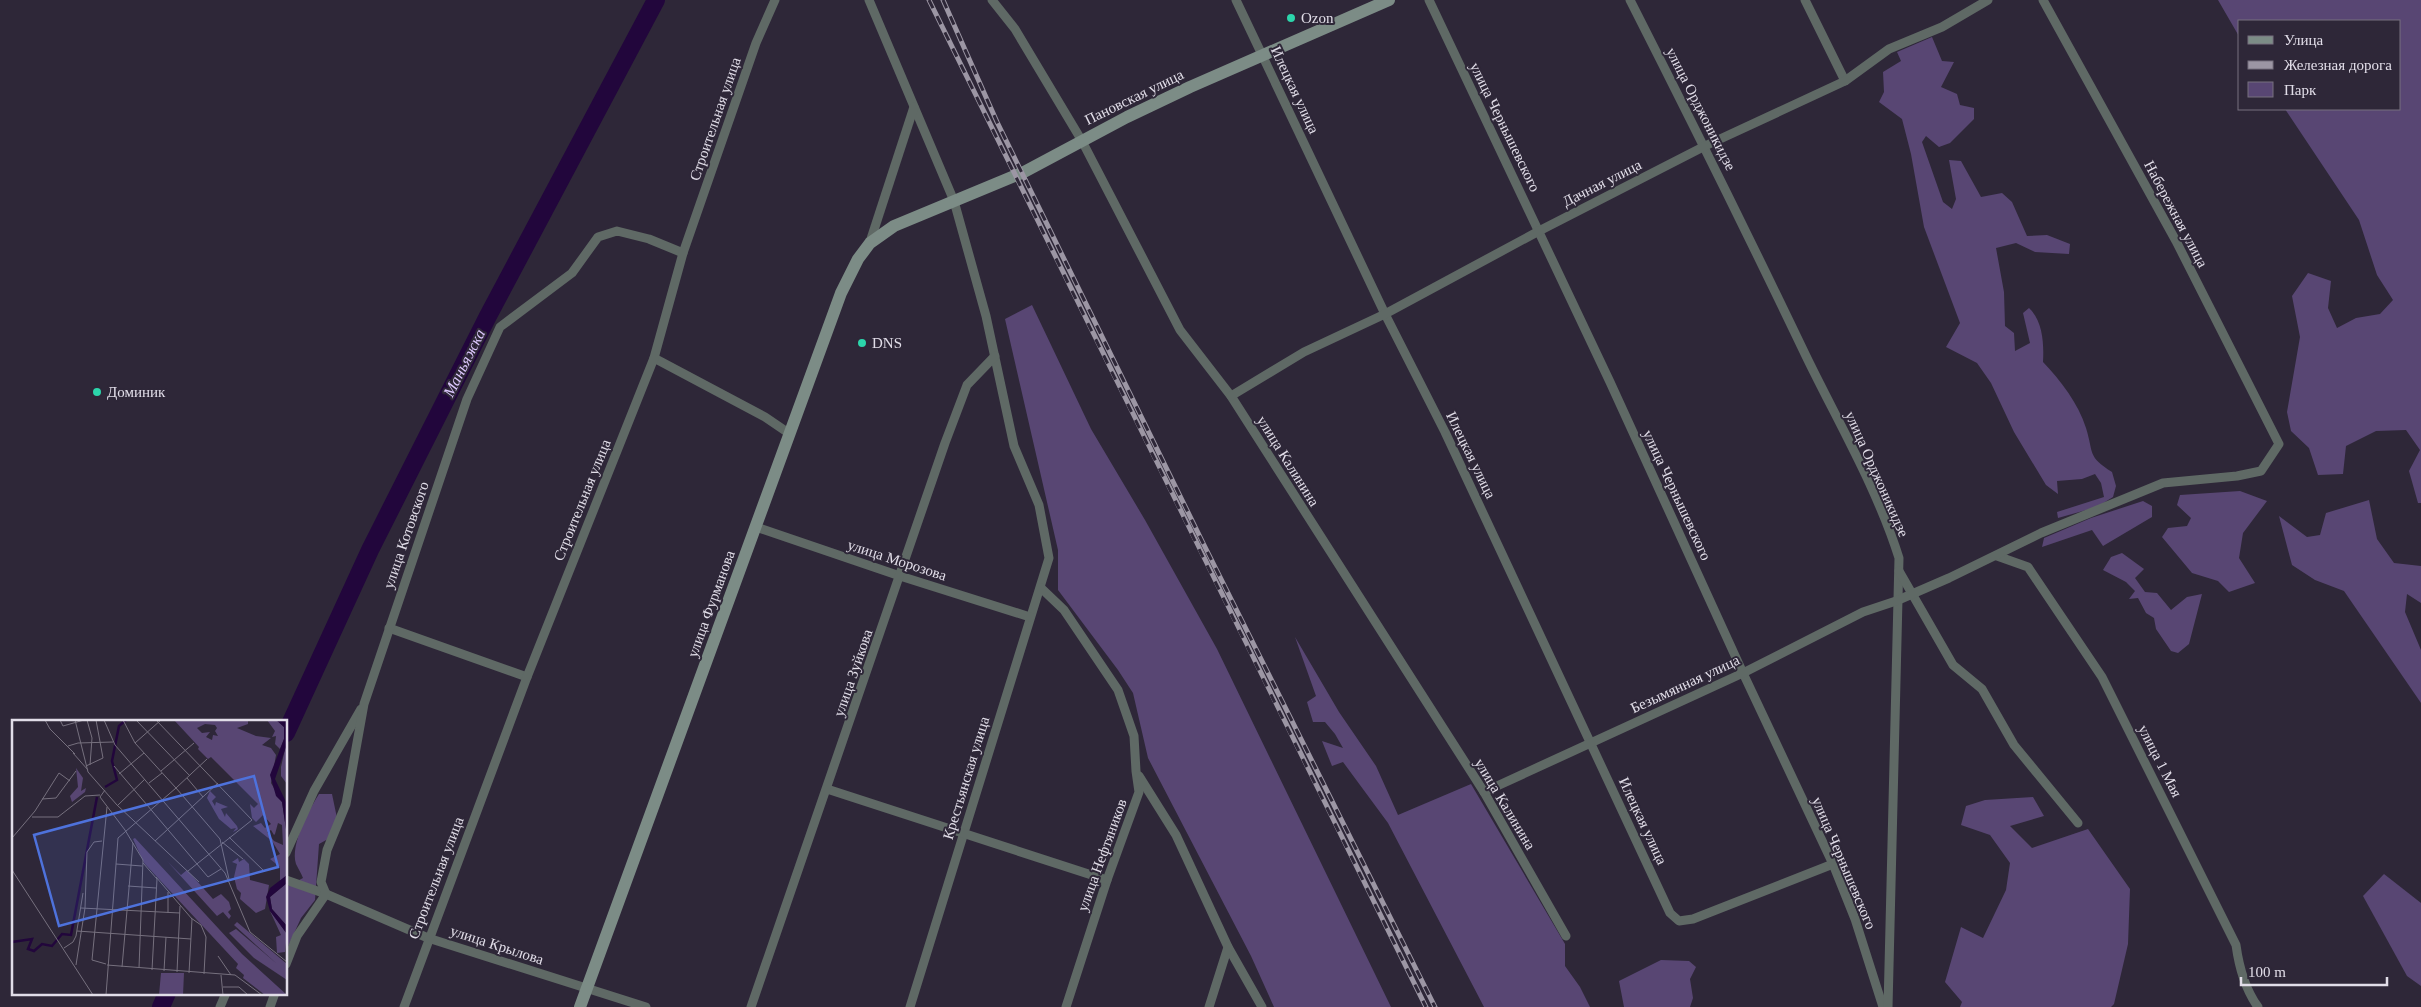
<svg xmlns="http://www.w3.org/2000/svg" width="2421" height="1007" font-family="'Times New Roman',serif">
	<rect width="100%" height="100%" fill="#2e2738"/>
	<g fill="#584673">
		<path d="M2218 0H2421V503H2418L2409 471 2420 450 2406 430 2376 431 2346 446 2343 474 2318 475 2309 448 2291 431 2287 412 2300 337 2292 296 2308 273 2331 281 2328 308 2337 328 2356 318 2380 314 2393 300 2377 275 2359 220 2285 109H2400V21H2240V38Z"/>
		<path d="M1932 37 1942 61 1954 62 1941 87 1957 94 1960 105 1974 108V119L1950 143 1939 147 1926 136 1922 142 1943 202 1952 209 1956 199 1949 160 1961 161 1981 197 2002 193 2012 202 2027 236 2047 235 2070 244 2069 254 2035 252 2016 243 1996 248 2004 292 2005 326 2014 333 2015 351 2030 343 2023 313 2029 308C2043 321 2044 344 2043 362 2061 381 2078 403 2086 428 2094 454 2087 456 2112 472L2116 486 2113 497 2097 507 2058 518 2057 512 2104 497 2101 483 2095 474 2082 479 2057 481 2058 494 2046 485 2014 432 1991 383 1977 363 1946 347 1960 323 1924 227 1911 154 1902 119 1879 102 1884 92 1883 72 1901 61 1897 52Z"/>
		<path d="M1032 305 1091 429 1145 520 1217 649 1391 1007H1274L1251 956 1148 758 1133 693 1118 670 1058 590V550L1005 319Z"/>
		<path d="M2240 491 2267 501 2243 533 2239 558 2255 583 2229 592 2218 581 2192 573 2162 537 2168 528 2187 526 2191 518 2177 505 2180 495Z"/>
		<path d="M2369 500 2377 539 2394 563 2421 566V603L2407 594 2405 612 2421 650V703L2344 591 2315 580 2292 565 2279 516 2307 537 2320 535 2326 513Z"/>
		<path d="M2143 501 2152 506V517L2103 546 2092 530 2042 547 2044 538 2091 518Z"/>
		<path d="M2122 553 2144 569 2135 578 2145 592 2157 593 2171 610 2187 597 2202 594 2189 644 2178 653 2171 651 2156 629 2154 618 2146 613 2138 598 2129 599 2135 591 2126 582 2103 570 2111 557Z"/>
		<path d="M1295 637 1339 712 1376 766 1398 815 1471 784 1565 944V966L1580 987 1590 1007H1484L1388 823 1343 762 1332 766 1322 741 1343 748 1335 734 1325 722H1313L1307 702 1316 696Z"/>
		<path d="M319 794H332L337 818 328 839 319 844 315 900 301 918 286 951V887L303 878C301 873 298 868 296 864 290 844 309 810 319 794Z"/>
		<path d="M2033 797 2044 816 2010 826 2032 848 2088 829 2130 889 2128 944 2114 1004 2111 1007H1960L1962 1002 1945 982 1961 927 1983 938 2006 890 2010 863 1990 835 1961 825 1966 806 1985 800Z"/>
		<path d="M2384 874 2421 903V986L2407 976 2363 896Z"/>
		<path d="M1661 960 1689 961 1696 967 1690 979 1693 998 1690 1007H1624L1619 981Z"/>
	</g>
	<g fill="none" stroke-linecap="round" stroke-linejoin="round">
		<g stroke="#22063c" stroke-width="18">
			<path d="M286 733 370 550 488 316 656 0"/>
			<path d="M161 1007 167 993"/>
		</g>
		<g stroke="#5f6965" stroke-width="9">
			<path d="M869 0 954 201 986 316 1014 446 1039 505 1049 558 910 1007"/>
			<path d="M992 0 1015 29 1082 141 1180 330 1231 396 1484 792 1566 936"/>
			<path d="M1236 0 1385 314 1445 432 1670 913 1679 921 1693 919 1833 864"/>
			<path d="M1429 0 1610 382 1743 673 1833 864 1855 919 1883 1007"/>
			<path d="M1630 0C1690 118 1749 237 1806 356 1838 422 1877 488 1899 558L1888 1007"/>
			<path d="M1805 0 1845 81"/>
			<path d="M870 242 914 107"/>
			<path d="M654 358 765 417 790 434"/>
			<path d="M1231 396 1304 352 1385 314 1539 231 1705 146 1845 81 1889 49 1942 27 1988 0"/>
			<path d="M756 527 900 576 1030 617"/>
			<path d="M1997 556 2028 567 2102 677 2236 945C2239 967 2245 989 2258 1007"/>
			<path d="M1899 571 1953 665 1982 689 2014 745 2078 823"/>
			<path d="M1041 588 1064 610 1118 690 1134 736 1136 771 1139 792 1107 880 1066 1007"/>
			<path d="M389 628 527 677"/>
			<path d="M1139 776 1176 835 1228 947 1262 1007"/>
			<path d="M827 789 1107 880"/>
			<path d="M1484 792 1743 673 1863 612 1896 601 1949 578 2041 533 2163 483 2237 476 2261 471 2279 444 2176 241 2043 0"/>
			<path d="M286 853 314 791 361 709"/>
			<path d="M286 880 326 894 428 938 646 1007"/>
			<path d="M286 964 297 936 326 894 321 882 327 850 346 804 364 704 467 399 500 327 572 273 598 237 617 231 649 239 683 253"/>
			<path d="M220 1007 226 993"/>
			<path d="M270 1007 275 993"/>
			<path d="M404 1007 527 677 654 358 683 253 756 43 775 0"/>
			<path d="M751 1007 945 443 967 385 995 356"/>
			<path d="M1209 1007 1228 947"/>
		</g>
		<path stroke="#7c8c86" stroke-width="12" d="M580 1007 841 293 858 259 870 243 894 226 1024 172 1127 117 1190 87 1389 0"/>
		<g stroke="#9c96a4" stroke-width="5">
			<g id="rail">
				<path d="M929 0C1094 336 1259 672 1426 1007"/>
				<path d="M943 0 997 122 1203 543 1435 1007"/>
			</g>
		</g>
		<use href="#rail" stroke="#2e2738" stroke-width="3" stroke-dasharray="9" stroke-linecap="butt"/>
	</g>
	<g fill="#2cd5ab" stroke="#2e2738" stroke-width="2">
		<circle cx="1291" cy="18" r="5"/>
		<circle cx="862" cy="343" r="5"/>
		<circle cx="97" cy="392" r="5"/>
	</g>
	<g text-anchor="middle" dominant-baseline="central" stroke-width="4" stroke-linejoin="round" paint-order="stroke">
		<g font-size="15" fill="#e1dde8" stroke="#2e2738" text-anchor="start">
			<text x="1301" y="18">Ozon</text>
			<text x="872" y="343">DNS</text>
			<text x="107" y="392">Доминик</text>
		</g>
		<g font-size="15" fill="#e1dde8" stroke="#2e2738">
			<text transform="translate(1295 90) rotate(65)">Илецкая улица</text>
			<text transform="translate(1134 97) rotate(-26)">Пановская улица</text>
			<text transform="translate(1701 109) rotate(63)">улица Орджоникидзе</text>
			<text transform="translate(715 119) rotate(-71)">Строительная улица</text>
			<text transform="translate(1505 127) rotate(64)">улица Чернышевского</text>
			<text transform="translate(1602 183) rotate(-27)">Дачная улица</text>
			<text transform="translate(2176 214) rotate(62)">Набережная улица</text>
			<text transform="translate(1471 455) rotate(64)">Илецкая улица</text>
			<text transform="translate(1288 461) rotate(58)">улица Калинина</text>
			<text transform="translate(1877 474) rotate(66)">улица Орджоникидзе</text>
			<text transform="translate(1677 495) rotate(65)">улица Чернышевского</text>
			<text transform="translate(582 500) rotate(-68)">Строительная улица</text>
			<text transform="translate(406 535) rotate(-71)">улица Котовского</text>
			<text transform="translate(897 560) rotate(18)">улица Морозова</text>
			<text transform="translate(711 604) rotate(-70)">улица Фурманова</text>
			<text transform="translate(853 673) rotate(-71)">улица Зуйкова</text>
			<text transform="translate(1685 684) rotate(-25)">Безымянная улица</text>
			<text transform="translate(2160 761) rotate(63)">улица 1 Мая</text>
			<text transform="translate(966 778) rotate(-73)">Крестьянская улица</text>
			<text transform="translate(1505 804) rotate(59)">улица Калинина</text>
			<text transform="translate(1643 821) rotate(65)">Илецкая улица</text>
			<text transform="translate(1102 855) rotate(-70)">улица Нефтяников</text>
			<text transform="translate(1844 863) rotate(67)">улица Чернышевского</text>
			<text transform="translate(436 878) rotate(-69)">Строительная улица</text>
			<text transform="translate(497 945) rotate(18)">улица Крылова</text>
		</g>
		<g font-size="16" font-style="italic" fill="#dcc7fd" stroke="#2e2738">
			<text transform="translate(464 363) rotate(-63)">Маньяжка</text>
		</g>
	</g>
	<g transform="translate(12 720)">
		<rect width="275" height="275" fill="#2e2738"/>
		<path d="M162 0H236V4L225 8 244 16 259 18 250 25 259 28 264 35 259 63 270 82 275 116V155L268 162V147L258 139 268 134 260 121 241 106 249 103 253 108 259 104 251 95 244 102 240 98 238 84 242 88 246 84 199 37 196 39 186 29 187 27ZM193 4 203 5 205 8 203 11 206 16 201 15 200 20 194 17 198 12 190 13 185 8ZM266 103 270 105 271 125 262 121 255 112 259 110 262 115 263 114ZM255 0 266 1 272 7V19L268 29 263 24 264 16 260 17 263 11ZM275 20V64L269 56V47ZM64 48 71 58 69 71 74 68 73 72 60 82 58 76 66 67ZM198 71 204 77 200 81 203 86 204 82 216 87 209 89 213 97 214 93 225 106 226 109 225 110 221 112 224 108 219 109 207 99 195 78ZM123 118 230 234 275 275H253L231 258 232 255 224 248 226 244 132 143 121 119ZM226 138 227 142 232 139 237 144 238 160 257 165 253 189 244 193 228 179 229 173 225 169 222 157 225 144 220 142ZM155 141 169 155 175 150 201 179 209 174 217 182 219 189 216 192 219 196 217 199 211 192 205 196ZM275 163V206L260 189 258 177ZM258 191 275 214 273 232 265 233 264 217 269 215ZM225 202 275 244V260L242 238 217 213 224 209 265 244 222 205ZM149 253H172L171 275H147Z" fill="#584673" fill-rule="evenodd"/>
		<path d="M264 0 275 1 274 27 263 59 275 84V116L270 82 264 76 258 55 272 19V7ZM275 155V163L258 177 260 189 275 206V214L258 191 254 177 258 168Z" fill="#22063c"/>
		<path fill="none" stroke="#22063c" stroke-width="2.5" d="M93 67 105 60 100 41 107 6 114 0M0 222 20 219 16 229 22 231 30 224 40 226 50 214 59 215 85 77"/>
		<path fill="none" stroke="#76707e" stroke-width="1" d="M33 0 38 9 63 34M48 0 51 6 72 0M63 0 76 52 105 85 187 162M75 0 80 18 78 45M92 0 103 25 213 153 238 212 275 242M124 0 178 56M144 0 240 100 176 151M123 23 149 0M56 26 66 23 101 22M61 33 76 50M195 39 164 68 208 119 217 159M74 46 91 38 84 0M102 46 196 157 209 149M149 51 182 23M107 54 132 33M175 58 191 77M137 63 150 53M93 70 88 77 113 110 131 140 127 248M30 79 44 78 64 51M106 85 133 59M20 97H46L73 76 88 75M217 117 253 152M0 118 23 91 47 53 58 61M143 121 206 63M210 122 231 139M131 143 145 159 140 250M104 144 130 146M0 150 81 275M144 157 180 199 177 253M116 166 144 168M69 188 168 193M156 193V172M179 198 189 205 194 217 192 254M65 211 179 219M52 228 61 222 64 216 71 173M206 236 219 255M94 244 80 240 95 87M64 245 73 188 75 132 82 122 90 121M95 245 223 255 250 275M110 247 121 123M152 251 154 217M165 252 168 186M209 255 211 275M211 267H227L236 275M94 275 106 118 164 68 123 23 111 0"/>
		<path fill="#4e72dc" fill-opacity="0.15" stroke="#4e72dc" stroke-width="2.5" d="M242 56 266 147 47 206 22 115Z"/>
		<rect width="275" height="275" fill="none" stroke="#e1dde8" stroke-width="2.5"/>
	</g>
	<rect x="2238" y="20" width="162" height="90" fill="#2e2738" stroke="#76707e"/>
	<rect x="2248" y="36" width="25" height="8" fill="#7c8c86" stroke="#76707e"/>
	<text x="2284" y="45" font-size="15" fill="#e1dde8">Улица</text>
	<rect x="2248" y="61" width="25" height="8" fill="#9c96a4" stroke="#76707e"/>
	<text x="2284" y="70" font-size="15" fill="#e1dde8">Железная дорога</text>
	<rect x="2248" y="82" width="25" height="15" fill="#584673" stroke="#76707e"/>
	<text x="2284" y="95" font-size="15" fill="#e1dde8">Парк</text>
	<path d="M2241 977v8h146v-8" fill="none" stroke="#e1dde8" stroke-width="2.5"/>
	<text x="2248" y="977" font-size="15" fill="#e1dde8" stroke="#2e2738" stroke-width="4" paint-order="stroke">100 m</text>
</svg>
